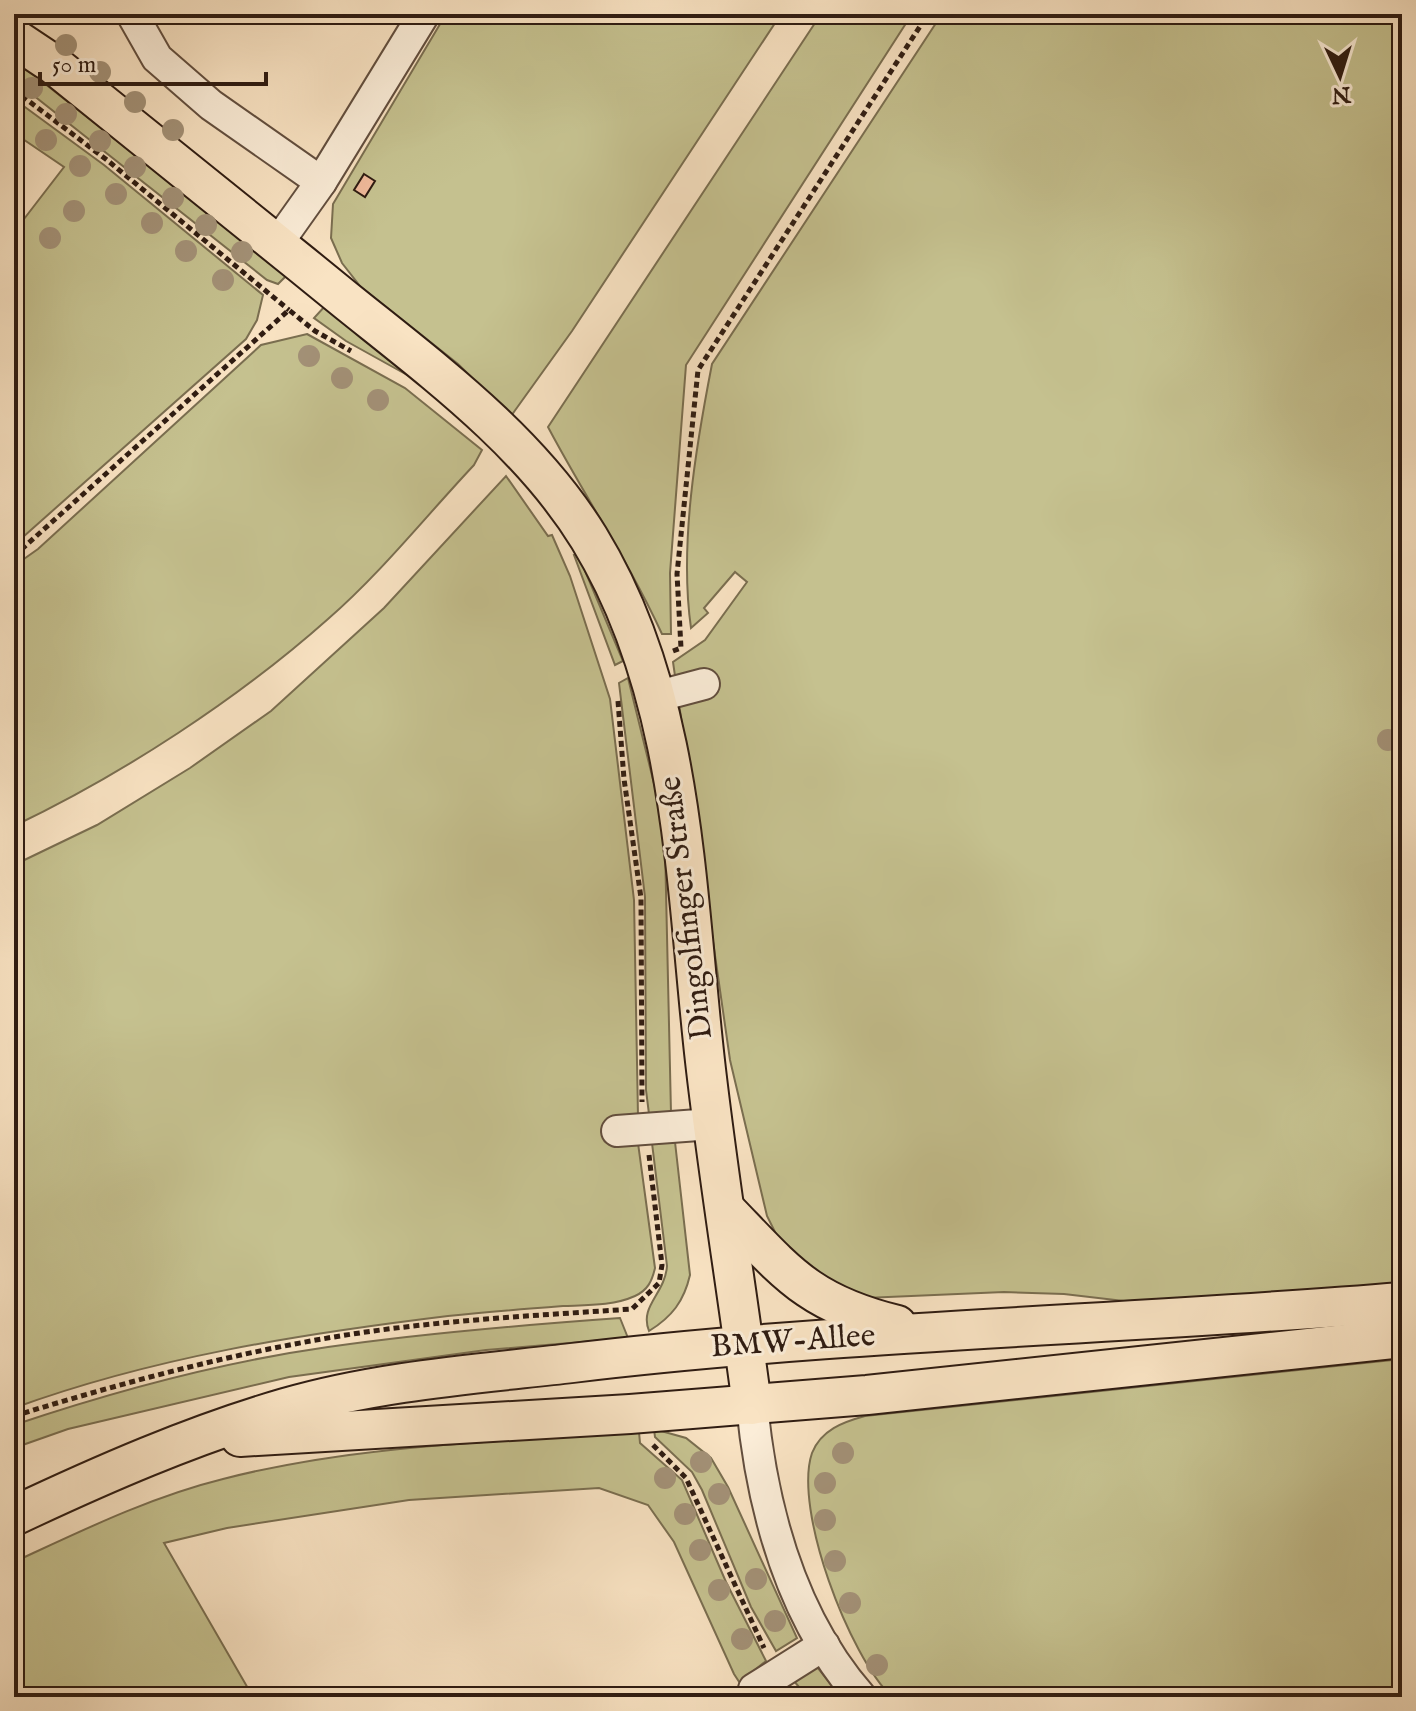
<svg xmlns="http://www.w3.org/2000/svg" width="1416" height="1711" font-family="'IM FELL English',serif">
	<rect width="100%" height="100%" fill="#f9e3c3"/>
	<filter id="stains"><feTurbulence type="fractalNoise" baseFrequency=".0025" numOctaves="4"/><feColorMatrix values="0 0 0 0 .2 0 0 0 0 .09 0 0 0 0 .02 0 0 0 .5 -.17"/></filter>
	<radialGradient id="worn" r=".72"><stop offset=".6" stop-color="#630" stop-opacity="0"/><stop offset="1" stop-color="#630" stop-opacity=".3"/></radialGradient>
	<g fill="#c5c18f" stroke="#7a6e50" stroke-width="2">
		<path d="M446 14H781L572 331 511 416 458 364 360 286 342 263 331 238 333 204Z"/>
		<path d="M821 14H912L686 365 670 573 671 634H662C629 562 585 497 548 427Z"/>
		<path d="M942 14H1402V1285L1141 1303 1064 1294 1004 1292 865 1298 809 1274 777 1236 767 1216 730 1060 673 662 705 640 747 582 735 572 704 608 708 613 691 628C679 545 696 446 712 364Z"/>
		<path d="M14 61 25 68 287 275 278 284 267 280 14 80Z"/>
		<path d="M14 99 104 165 263 295 257 320 246 339 14 545V232L64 167 14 133Z"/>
		<path d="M326 305 409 376 346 341 314 318Z"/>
		<path d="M307 334 405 388 482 450 474 465C426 516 381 573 328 619 238 699 123 774 14 826V566L38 549 261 345Z"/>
		<path d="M506 476 548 536 552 535 570 576 610 699 634 900 638 1116 611 1117 614 1146 638 1143 655 1268C652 1281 648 1290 635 1296 613 1306 587 1305 563 1306 524 1309 486 1312 448 1316 300 1334 154 1357 14 1408V865L97 825 190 768 271 711 384 608Z"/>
		<path d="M578 554 623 661 615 665 574 555Z"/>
		<path d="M628 678 659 804 665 847 671 1113 649 1114 646 1090 645 897 619 683Z"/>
		<path d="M675 1142 690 1275C684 1301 672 1317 649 1331 639 1306 665 1294 667 1266L652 1143Z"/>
		<path d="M620 1318 628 1338 486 1350 289 1377 68 1429 14 1448V1425C115 1391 222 1362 328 1347 425 1333 522 1325 620 1318Z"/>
		<path d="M1402 1359V1697H892C849 1656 793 1509 812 1453 821 1430 843 1422 865 1416Z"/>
		<path d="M654 1429 686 1438 711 1458 728 1487 797 1638 776 1651 751 1607 702 1490 692 1472 655 1437Z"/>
		<path d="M639 1432 640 1443 682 1480 726 1582 766 1661 746 1677 749 1697 734 1674 674 1542 648 1505 599 1488 409 1500 227 1528 164 1543 253 1697H14V1562C81 1531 150 1497 223 1479 358 1444 500 1442 639 1432Z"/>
		<path d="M817 1667 841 1697H807L794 1681Z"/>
	</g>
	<path fill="#efb99a" stroke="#2f1c12" stroke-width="2" d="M364 174 375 181 365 197 354 190Z"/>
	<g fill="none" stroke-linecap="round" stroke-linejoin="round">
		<g stroke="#624e3e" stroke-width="34">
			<g id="minor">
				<path d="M132 14 157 58 211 105 321 182"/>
				<path d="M277 244 321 182 424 14"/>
				<path d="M655 697 704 684"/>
				<path d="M617 1131 712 1124"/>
				<path d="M752 1405C762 1508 791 1617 861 1697"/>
				<path d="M754 1689 824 1645"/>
			</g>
		</g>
		<g stroke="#2f1c12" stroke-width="42">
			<g id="major">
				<path d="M14 38 53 64C151 143 250 222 348 302 435 372 530 442 589 538 685 695 685 884 705 1061 718 1176 737 1290 752 1405"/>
				<path d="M726 1210C787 1273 808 1303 897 1325"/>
				<path d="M240 1437 630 1414 867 1395 1402 1338"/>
				<path d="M14 1516C101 1475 192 1435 285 1408 378 1381 476 1374 572 1363 848 1330 1126 1325 1402 1302"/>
			</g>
		</g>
		<g stroke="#2f1c12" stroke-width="5" stroke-dasharray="6 4" stroke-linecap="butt">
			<path d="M14 90 107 160 289 310"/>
			<path d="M14 556 289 310 315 331 351 351"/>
			<path d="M673 651 681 648 677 574 698 370 928 14"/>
			<path d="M618 701 624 779 641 898 642 1102"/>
			<path d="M14 1416C115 1385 218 1357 322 1339 424 1321 528 1316 632 1309L659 1283 662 1265 649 1155"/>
			<path d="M653 1445 686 1478 764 1648"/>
		</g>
		<use href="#minor" stroke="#fbedd8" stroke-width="30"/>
		<use href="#major" stroke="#f9e3c3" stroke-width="38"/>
	</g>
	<g fill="#a39177">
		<circle cx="66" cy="45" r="11"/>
		<circle cx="100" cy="72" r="11"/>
		<circle cx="32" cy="88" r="11"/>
		<circle cx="135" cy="102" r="11"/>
		<circle cx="66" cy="114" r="11"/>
		<circle cx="173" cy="130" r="11"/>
		<circle cx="46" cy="140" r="11"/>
		<circle cx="100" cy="141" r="11"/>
		<circle cx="80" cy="166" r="11"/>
		<circle cx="135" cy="167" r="11"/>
		<circle cx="116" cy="194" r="11"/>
		<circle cx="173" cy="198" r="11"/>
		<circle cx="74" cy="211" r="11"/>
		<circle cx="152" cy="223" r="11"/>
		<circle cx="206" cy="225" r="11"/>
		<circle cx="50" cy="238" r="11"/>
		<circle cx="186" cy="251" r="11"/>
		<circle cx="242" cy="252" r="11"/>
		<circle cx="223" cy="280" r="11"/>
		<circle cx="309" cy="356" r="11"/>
		<circle cx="342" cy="378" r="11"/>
		<circle cx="378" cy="400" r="11"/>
		<circle cx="1388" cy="740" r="11"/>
		<circle cx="843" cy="1453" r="11"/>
		<circle cx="701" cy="1462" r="11"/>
		<circle cx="665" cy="1478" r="11"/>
		<circle cx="825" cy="1483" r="11"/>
		<circle cx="719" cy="1494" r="11"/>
		<circle cx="685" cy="1514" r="11"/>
		<circle cx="825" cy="1520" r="11"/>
		<circle cx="700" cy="1550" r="11"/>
		<circle cx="835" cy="1561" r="11"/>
		<circle cx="756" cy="1579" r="11"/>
		<circle cx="719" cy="1590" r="11"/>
		<circle cx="850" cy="1603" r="11"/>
		<circle cx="775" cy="1621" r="11"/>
		<circle cx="742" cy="1639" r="11"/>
		<circle cx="877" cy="1665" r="11"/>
	</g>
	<g text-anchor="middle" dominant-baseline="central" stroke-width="6" stroke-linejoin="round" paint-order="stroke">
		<g font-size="32" fill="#2f1c12" stroke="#fbedd8">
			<text transform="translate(687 908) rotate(-97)">Dingolfinger Straße</text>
			<text transform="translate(793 1342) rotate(-4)">BMW-Allee</text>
		</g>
	</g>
	<rect width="1416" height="1711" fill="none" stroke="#f9e3c3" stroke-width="48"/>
	<rect x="16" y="16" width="1384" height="1679" fill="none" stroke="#2f1c12" stroke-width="4"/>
	<rect x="24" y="24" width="1368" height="1663" fill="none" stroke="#2f1c12" stroke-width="2"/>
	<g transform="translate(1340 76) rotate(176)" stroke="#fbedd8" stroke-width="6" paint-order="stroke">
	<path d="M0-6L14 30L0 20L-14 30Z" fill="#2f1c12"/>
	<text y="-12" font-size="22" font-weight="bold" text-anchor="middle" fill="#2f1c12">N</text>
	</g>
	<path d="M40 72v12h226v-12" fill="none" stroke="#2f1c12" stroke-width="4"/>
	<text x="52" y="72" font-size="24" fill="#2f1c12" stroke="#fbedd8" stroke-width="6" paint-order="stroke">50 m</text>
	<rect width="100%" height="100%" filter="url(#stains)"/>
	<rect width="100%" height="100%" fill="url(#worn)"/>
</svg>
